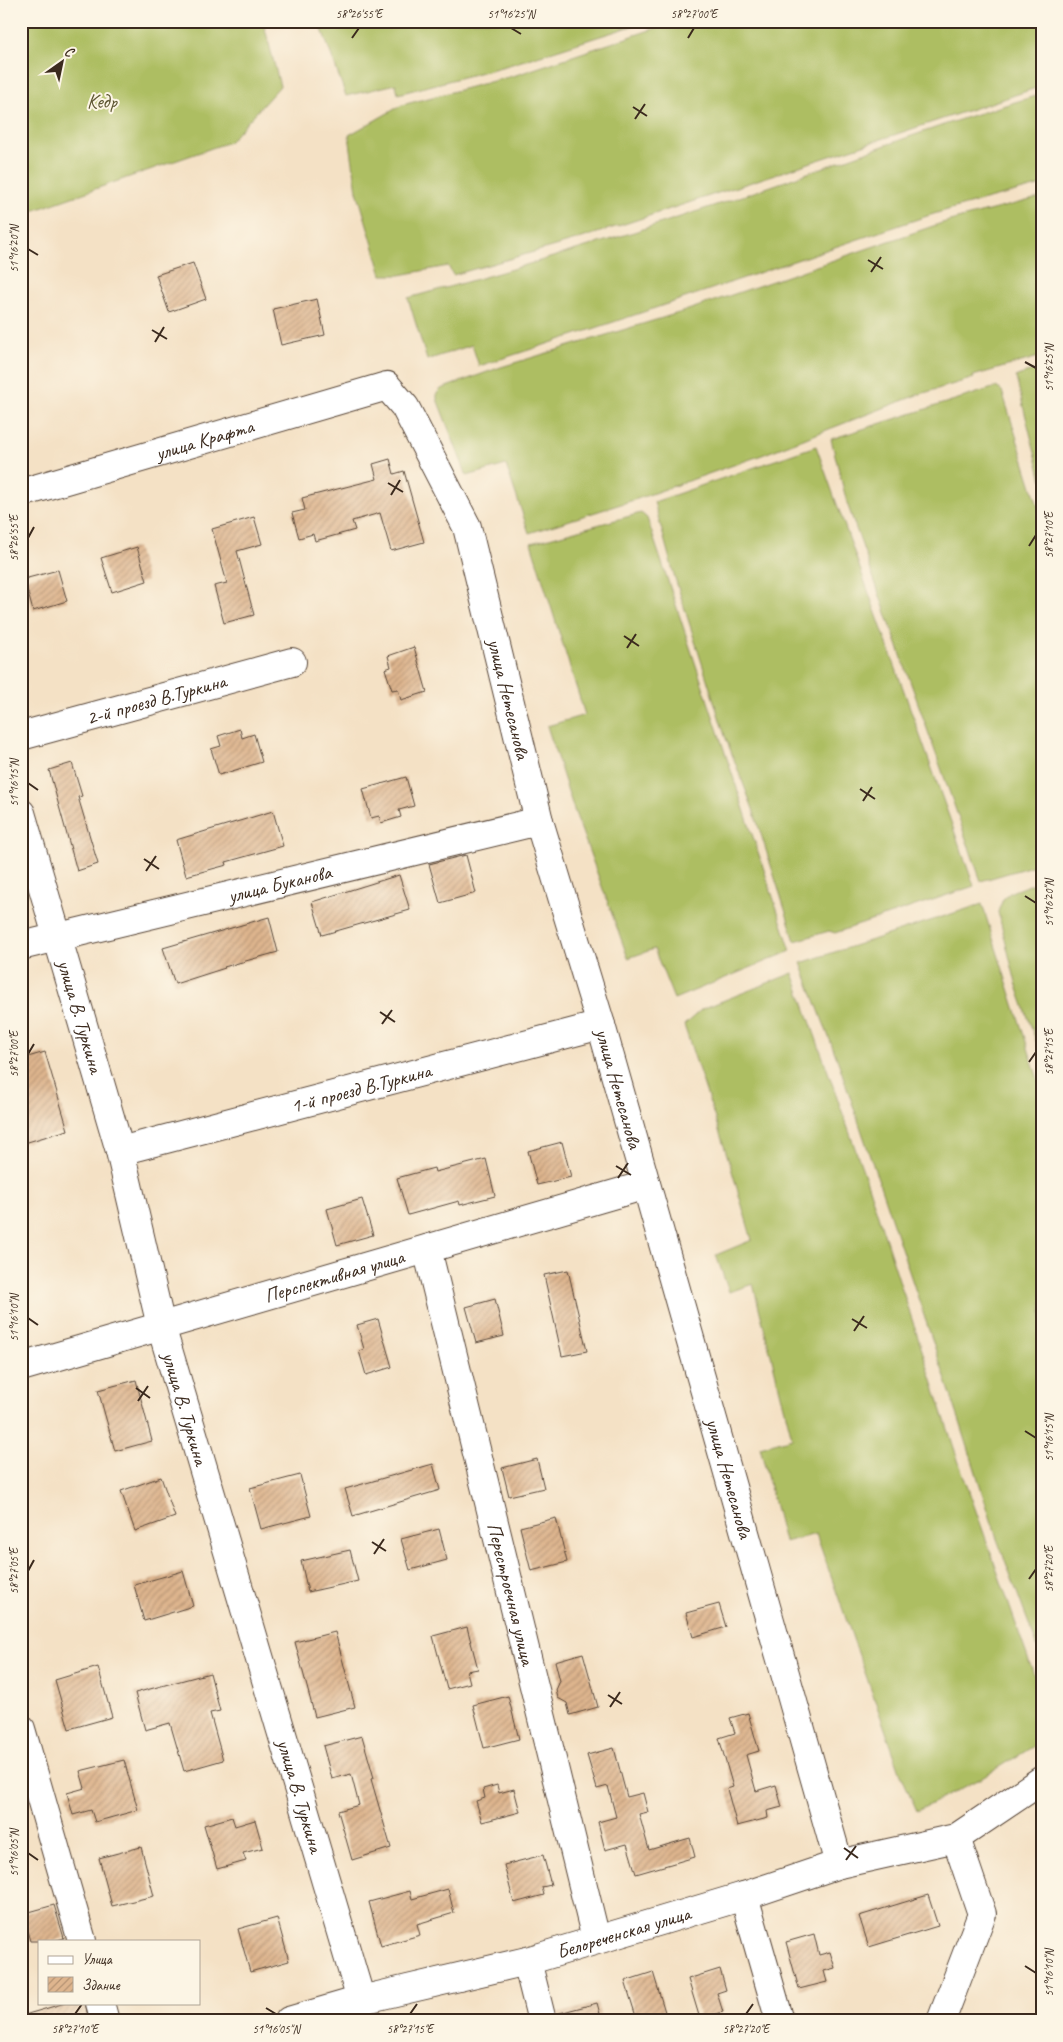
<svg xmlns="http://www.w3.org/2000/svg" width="1063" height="2042" font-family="Caveat,sans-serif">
	<defs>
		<pattern id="building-hatch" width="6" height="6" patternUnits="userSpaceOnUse" patternTransform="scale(1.25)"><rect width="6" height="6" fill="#deb58e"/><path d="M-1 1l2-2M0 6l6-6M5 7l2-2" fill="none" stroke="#b59373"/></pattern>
	</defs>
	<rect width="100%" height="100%" fill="#fcf5e5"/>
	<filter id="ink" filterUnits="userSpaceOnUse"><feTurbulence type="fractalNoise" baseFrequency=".02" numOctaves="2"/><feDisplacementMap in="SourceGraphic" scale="10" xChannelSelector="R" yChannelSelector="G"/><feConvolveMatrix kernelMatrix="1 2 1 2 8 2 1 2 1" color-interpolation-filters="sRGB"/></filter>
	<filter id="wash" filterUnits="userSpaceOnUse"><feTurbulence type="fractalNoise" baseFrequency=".0096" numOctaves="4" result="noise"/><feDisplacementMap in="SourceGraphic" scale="20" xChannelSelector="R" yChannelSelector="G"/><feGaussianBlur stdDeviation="1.12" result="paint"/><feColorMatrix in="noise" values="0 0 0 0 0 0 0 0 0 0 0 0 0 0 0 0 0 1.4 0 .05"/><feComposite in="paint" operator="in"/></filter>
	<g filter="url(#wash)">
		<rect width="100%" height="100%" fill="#f4e1c5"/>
		<g fill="#adbe62" stroke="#747440">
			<path d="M21 21H263L280 86 229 142 21 215Z"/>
			<path d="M319 21H648L509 65 398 94 396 84 346 96Z"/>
			<path d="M677 21H1042V86L576 240 453 275 448 266 400 275H382L357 191 349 135 402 105 516 75Z"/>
			<path d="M1042 94V185C1002 196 961 205 921 218 774 267 627 319 479 366L472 345 427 360 408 298C532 265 655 227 777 184 864 153 952 120 1042 94Z"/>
			<path d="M1042 197V356L973 376 974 378 917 395 762 455 637 499 529 533 506 465 467 476 437 399V393L441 389 501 367 682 312 942 223Z"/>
			<path d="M1042 368V480L1016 378 1017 376Z"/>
			<path d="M996 387 1002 391 1042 519V863L981 881 847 503 831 439Z"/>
			<path d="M816 446 974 886 835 933 829 931 795 941 753 809 725 736 675 578 654 502Z"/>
			<path d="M641 513 647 518 791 951 674 999 654 949 628 958 573 807 547 726 585 715 531 543Z"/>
			<path d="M1042 880V1058L1016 983 998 912 1003 899 1011 892Z"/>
			<path d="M982 904 1042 1092V1659L997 1539 960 1422 839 1064 801 963Z"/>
			<path d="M793 973 867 1182 958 1460 1042 1698V1741L982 1778 917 1811 902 1777 816 1534 784 1542 760 1447 792 1438 753 1284 729 1292 716 1255 752 1240 730 1164 684 1025 702 1009Z"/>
		</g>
		<g id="blocks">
			<g fill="url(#building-hatch)">
				<path d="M193 263 206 299 169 312 156 275Z"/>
				<path d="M317 299 325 335 281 345 273 309Z"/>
				<path d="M390 459 394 474 404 471 424 542 391 551 380 513 352 521 355 530 315 541 313 534 299 538 292 513 305 510 302 498 377 479 373 464Z"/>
				<path d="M254 517 262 544 237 551 254 615 224 623 214 586 227 583 212 529Z"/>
				<path d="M137 547 147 581 112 592 101 558Z"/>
				<path d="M58 570 67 601 33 611 24 579Z"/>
				<path d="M414 647 427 692 401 700 398 689 392 690 385 669 391 667 388 656Z"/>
				<path d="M240 729 242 738 254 734 262 762 219 775 211 749 221 746 218 736Z"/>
				<path d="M72 763 82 796 78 797 98 864 77 871 49 770Z"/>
				<path d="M406 777 414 806 399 810 401 817 381 823 379 816 371 818 363 789Z"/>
				<path d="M273 811 283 846 226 862 227 865 186 876 176 840Z"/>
				<path d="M466 855 476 893 440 903 429 864Z"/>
				<path d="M399 875 410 910 322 935 312 902Z"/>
				<path d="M269 917 278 952 224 967 225 968 175 984 163 948Z"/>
				<path d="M45 1052 68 1130 21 1144V1059Z"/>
				<path d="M562 1142 571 1177 537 1185 528 1151Z"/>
				<path d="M486 1159 495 1196 460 1205 459 1201 408 1215 397 1178 434 1168 435 1172Z"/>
				<path d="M362 1199 373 1235 337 1245 327 1209Z"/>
				<path d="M568 1270 587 1351 562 1356 544 1275Z"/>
				<path d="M495 1299 504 1336 476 1343 466 1307Z"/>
				<path d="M378 1319 392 1367 366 1375 359 1351 364 1349 357 1325Z"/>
				<path d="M136 1380 152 1441 115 1451 98 1390Z"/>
				<path d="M537 1459 544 1488 509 1496 502 1468Z"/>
				<path d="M433 1464 440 1490 353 1516 345 1489Z"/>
				<path d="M300 1475 311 1516 261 1529 250 1488Z"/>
				<path d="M161 1477 175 1517 135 1531 121 1491Z"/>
				<path d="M556 1518 567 1562 531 1571 520 1527Z"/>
				<path d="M439 1529 447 1560 410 1570 401 1539Z"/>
				<path d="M350 1550 358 1581 308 1592 301 1561Z"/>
				<path d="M183 1571 193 1606 144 1621 134 1585Z"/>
				<path d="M719 1604 726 1627 693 1637 686 1613Z"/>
				<path d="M467 1627 478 1669 467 1671 470 1683 447 1689 433 1636Z"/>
				<path d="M335 1632 355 1707 315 1717 295 1642Z"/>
				<path d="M583 1653 598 1707 570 1715 567 1703 558 1698 556 1690 560 1681 555 1661Z"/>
				<path d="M98 1667 112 1717 69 1729 55 1680Z"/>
				<path d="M210 1673 220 1711 210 1713 223 1760 184 1771 170 1723 145 1730 135 1693Z"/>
				<path d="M508 1696 519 1739 484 1748 473 1705Z"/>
				<path d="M748 1713 759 1751 746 1755 756 1791 776 1785 782 1807 767 1811 768 1818 737 1826 727 1789 733 1787 719 1738 735 1733 730 1718Z"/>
				<path d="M362 1736 374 1778 371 1779 391 1848 352 1860 338 1811 359 1805 351 1774 332 1779 323 1746Z"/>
				<path d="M614 1748 627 1797 643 1793 648 1812 639 1814 649 1850 690 1838 695 1857 636 1874 627 1844 605 1850 598 1822 616 1817 608 1786 597 1789 587 1755Z"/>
				<path d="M124 1760 138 1810 95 1822 91 1810 73 1815 67 1793 85 1788 80 1771Z"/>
				<path d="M497 1785 499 1793 514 1789 520 1812 482 1822 476 1801 485 1798 483 1789Z"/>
				<path d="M232 1817 235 1826 255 1820 263 1848 243 1853 246 1861 217 1869 204 1825Z"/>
				<path d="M141 1847 154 1896 112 1906 99 1858Z"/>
				<path d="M543 1855 551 1885 542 1887 544 1895 514 1903 504 1865Z"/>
				<path d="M448 1889 454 1913 417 1924 420 1935 381 1946 369 1902 410 1891 412 1899Z"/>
				<path d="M928 1895 938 1926 869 1947 859 1916Z"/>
				<path d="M54 1905 64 1938 54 1941H30L22 1914Z"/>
				<path d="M277 1918 289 1961 250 1972 238 1929Z"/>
				<path d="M814 1934 819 1955 830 1952 835 1968 824 1971 827 1982 799 1989 786 1942Z"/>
				<path d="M720 1969 726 1990 717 1993 723 2012 700 2019 688 1979Z"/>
				<path d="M653 1972 665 2012 637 2020 625 1981Z"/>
				<path d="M65 2003H85L89 2021H21V2016Z"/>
				<path d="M597 2003 602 2021H557L556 2014Z"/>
			</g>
		</g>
	</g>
	<g filter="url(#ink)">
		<use href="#blocks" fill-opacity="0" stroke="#574537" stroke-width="1"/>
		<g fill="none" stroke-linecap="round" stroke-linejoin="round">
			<g stroke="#574537" stroke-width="30">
				<g id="minor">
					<path id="s1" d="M21 493 387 386 405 407 467 527 539 821 601 1025 839 1864"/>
					<path id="s2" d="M21 736 292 662"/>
					<path id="s3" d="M21 813 120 1151 161 1326 361 2000"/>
					<path id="s4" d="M21 946 539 821"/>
					<path id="s5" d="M120 1151 601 1025"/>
					<path id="s6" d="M427 1249 596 1939"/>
					<path id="s7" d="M21 1367 646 1185"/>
					<path d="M21 1729 82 1941"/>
					<path d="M744 1896 780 2021"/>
					<path d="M527 1961 542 2021"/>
					<path d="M100 2003 105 2021"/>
					<path id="s8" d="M289 2021 361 2000 527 1961 744 1896 839 1864 956 1838 1042 1780"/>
					<path d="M941 2021 982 1914 956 1838"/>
				</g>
			</g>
			<use href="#minor" stroke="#fff" stroke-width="28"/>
		</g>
	</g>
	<path fill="none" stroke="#3b2a1e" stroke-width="2" d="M511 28 521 34M352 38 359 28M688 38 694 28M633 107 647 116M635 119 645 104M28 249 38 255M868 260 883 269M871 272 881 257M152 330 167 339M155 342 164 327M1025 362 1036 368M388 483 403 492M391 495 400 480M28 538 34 527M1029 546 1036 535M624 636 639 646M627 648 636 634M28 783 38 790M860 789 875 799M863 801 872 787M144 859 159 869M146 871 156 856M1025 896 1036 903M380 1012 395 1022M382 1024 392 1010M28 1054 34 1044M1029 1062 1036 1052M616 1166 631 1175M618 1178 628 1163M28 1318 38 1325M852 1319 867 1328M854 1331 864 1316M136 1388 150 1398M138 1401 148 1386M1025 1431 1036 1438M372 1542 386 1551M374 1554 384 1539M28 1571 34 1560M1029 1579 1036 1569M608 1695 622 1704M610 1707 620 1692M844 1848 858 1858M28 1853 38 1860M846 1860 856 1846M1025 1966 1036 1973M266 2008 276 2014M75 2014 82 2004M410 2014 417 2004M746 2014 753 2004"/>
	<g text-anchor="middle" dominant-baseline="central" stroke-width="4" stroke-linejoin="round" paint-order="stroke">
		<g font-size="20" fill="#5d5632" stroke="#fcf5e5">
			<text x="102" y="101">Кедр</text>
		</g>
		<g font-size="20" fill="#3b2a1e" stroke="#fcf5e5">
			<text stroke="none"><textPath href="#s1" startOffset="191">улица Крафта</textPath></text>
			<text stroke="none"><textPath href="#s2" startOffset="140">2-й проезд В.Туркина</textPath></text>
			<text stroke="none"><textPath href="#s1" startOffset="721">улица Нетесанова</textPath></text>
			<text stroke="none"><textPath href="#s4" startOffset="266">улица Буканова</textPath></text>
			<text stroke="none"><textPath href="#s3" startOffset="212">улица В. Туркина</textPath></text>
			<text stroke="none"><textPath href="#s5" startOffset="249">1-й проезд В.Туркина</textPath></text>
			<text stroke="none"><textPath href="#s1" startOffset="1126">улица Нетесанова</textPath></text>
			<text stroke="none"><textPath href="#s7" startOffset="326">Перспективная улица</textPath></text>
			<text stroke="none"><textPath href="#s3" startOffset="618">улица В. Туркина</textPath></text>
			<text stroke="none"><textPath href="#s1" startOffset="1531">улица Нетесанова</textPath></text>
			<text stroke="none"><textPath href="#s6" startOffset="355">Перестроечная улица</textPath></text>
			<text stroke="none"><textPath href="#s3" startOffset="1022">улица В. Туркина</textPath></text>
			<text stroke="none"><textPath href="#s8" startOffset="346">Белореченская улица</textPath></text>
		</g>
	</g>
	<rect width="1063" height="2042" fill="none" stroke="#fcf5e5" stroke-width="55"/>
	<rect x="38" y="1940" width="162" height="65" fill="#fcf5e5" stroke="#afa495"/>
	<rect x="48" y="1956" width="25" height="8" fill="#ffffff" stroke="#afa495"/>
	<text x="82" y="1964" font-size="15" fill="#3b2a1e">Улица</text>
	<rect x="48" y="1977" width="25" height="15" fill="url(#building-hatch)" stroke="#afa495"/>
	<text x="82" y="1990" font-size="15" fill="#3b2a1e">Здание</text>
	<g transform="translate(62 62) rotate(33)" stroke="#fcf5e5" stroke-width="4" paint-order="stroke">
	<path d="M0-4L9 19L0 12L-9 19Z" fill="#3b2a1e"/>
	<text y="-8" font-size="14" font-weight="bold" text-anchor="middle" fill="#3b2a1e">С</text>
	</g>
	<rect x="28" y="28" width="1008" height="1986" fill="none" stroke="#3b2a1e" stroke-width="2"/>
	<g font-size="12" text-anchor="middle" fill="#3b2a1e">
		<text x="359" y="18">58°26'55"E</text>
		<text x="511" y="18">51°16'25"N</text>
		<text x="694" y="18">58°27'00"E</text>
		<text transform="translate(14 249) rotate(-90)" y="4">51°16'20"N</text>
		<text transform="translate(1049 368) rotate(-90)" y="4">51°16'25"N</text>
		<text transform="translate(1049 535) rotate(-90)" y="4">58°27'10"E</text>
		<text transform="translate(14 538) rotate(-90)" y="4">58°26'55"E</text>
		<text transform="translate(14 783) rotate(-90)" y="4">51°16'15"N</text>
		<text transform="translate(1049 903) rotate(-90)" y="4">51°16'20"N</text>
		<text transform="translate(1049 1052) rotate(-90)" y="4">58°27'15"E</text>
		<text transform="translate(14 1054) rotate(-90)" y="4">58°27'00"E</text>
		<text transform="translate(14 1318) rotate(-90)" y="4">51°16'10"N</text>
		<text transform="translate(1049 1438) rotate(-90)" y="4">51°16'15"N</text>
		<text transform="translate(1049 1569) rotate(-90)" y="4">58°27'20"E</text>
		<text transform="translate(14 1571) rotate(-90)" y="4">58°27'05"E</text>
		<text transform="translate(14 1853) rotate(-90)" y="4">51°16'05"N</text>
		<text transform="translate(1049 1973) rotate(-90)" y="4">51°16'10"N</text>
		<text x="75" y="2033">58°27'10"E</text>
		<text x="276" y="2033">51°16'05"N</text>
		<text x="410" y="2033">58°27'15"E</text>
		<text x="746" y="2033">58°27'20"E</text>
	</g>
</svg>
